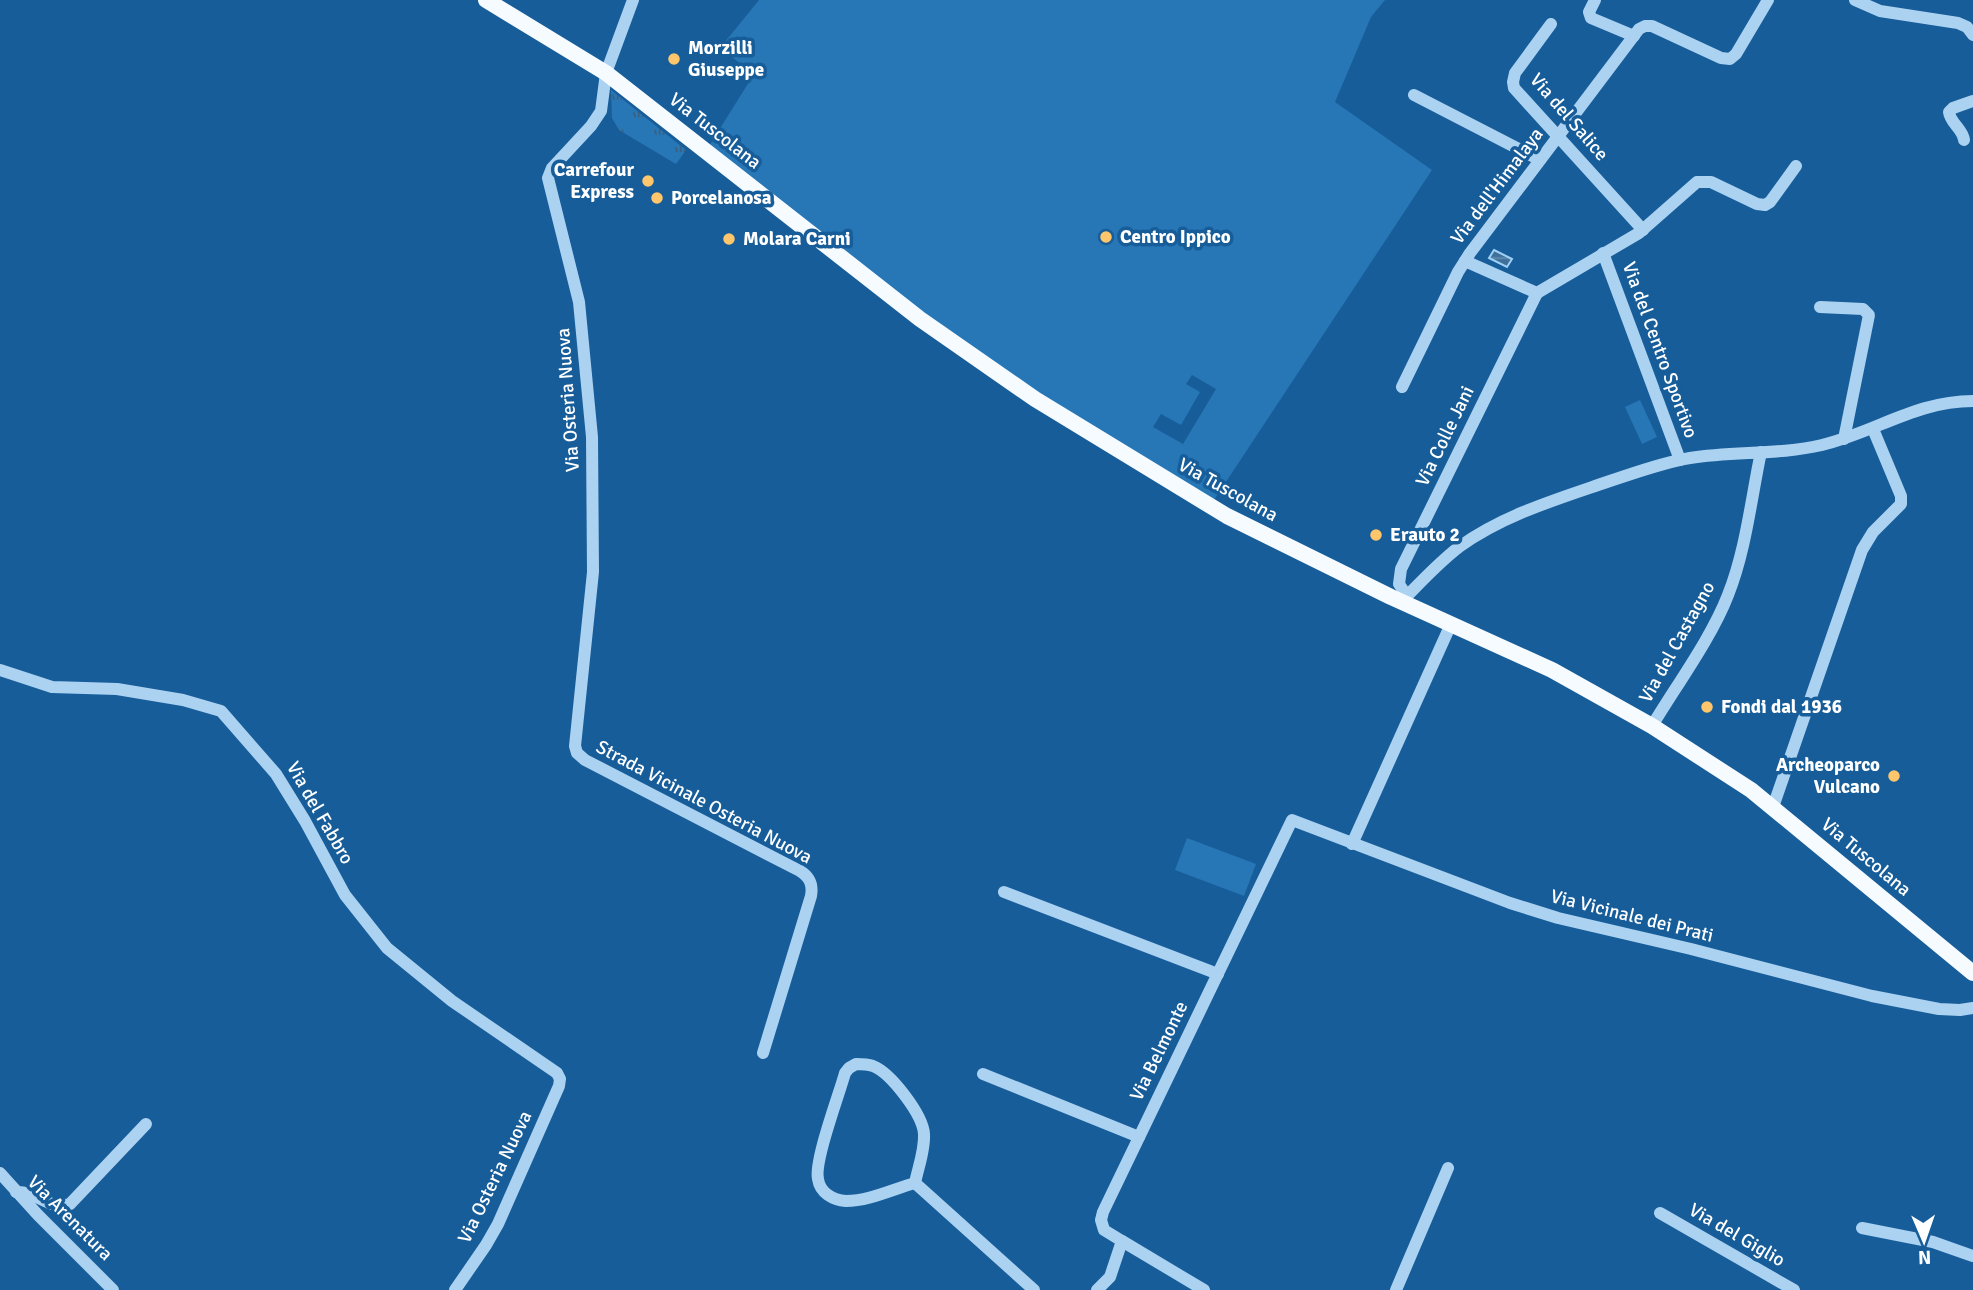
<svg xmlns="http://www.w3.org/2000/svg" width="1973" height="1290" font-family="Signika,sans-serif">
	<defs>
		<pattern id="grass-tufts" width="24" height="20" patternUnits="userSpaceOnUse" patternTransform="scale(1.75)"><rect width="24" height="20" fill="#2776b6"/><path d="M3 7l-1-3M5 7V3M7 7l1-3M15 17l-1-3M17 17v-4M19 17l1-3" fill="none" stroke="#3a6181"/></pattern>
		<pattern id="water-rules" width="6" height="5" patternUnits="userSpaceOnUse" patternTransform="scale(1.75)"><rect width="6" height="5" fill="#3e709a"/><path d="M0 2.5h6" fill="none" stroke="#658dae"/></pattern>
	</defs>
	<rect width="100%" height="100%" fill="#175d99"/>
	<path fill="url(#grass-tufts)" d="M611 90 686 150 676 164 619 130 612 118Z"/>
	<g fill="#2776b6" fill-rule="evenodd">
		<path d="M759 0H1385L1371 17 1335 102 1432 170 1214 500 1041 396 927 316 709 146 754 74 720 48ZM1192 375 1216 389 1183 444 1153 427 1161 414 1181 425 1200 392 1186 384Z"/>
		<path d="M1640 400 1657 437 1642 444 1625 407Z"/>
		<path d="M1187 838 1256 864 1244 896 1175 870Z"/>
	</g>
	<path fill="url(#water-rules)" stroke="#9ecff4" stroke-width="2" d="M1494 250 1512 259 1507 267 1489 258Z"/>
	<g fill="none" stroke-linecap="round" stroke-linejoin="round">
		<g stroke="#acd2f2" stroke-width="12">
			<path d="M633 0 606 73 601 111 591 126 552 168 548 178 579 302 592 437 593 572 575 746 577 753 585 760 800 871C810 877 813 885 811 896L763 1053"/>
			<path d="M1595 0 1589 12 1591 18 1634 36"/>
			<path d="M1855 0 1880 11 1958 23 1967 27 1973 35"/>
			<path d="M1551 24 1515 73 1513 82 1514 88 1643 230"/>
			<path d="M1414 95 1540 160"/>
			<path d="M1964 140C1963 129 1950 123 1949 112L1953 108 1973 101"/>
			<path d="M1603 253 1680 460"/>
			<path d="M1465 261 1537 293 1639 233 1697 182H1711L1757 204 1765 205 1770 202 1796 166"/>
			<path d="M1820 307 1863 309 1869 315 1844 439"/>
			<path d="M1402 387 1458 272 1470 253 1639 29 1645 26H1652L1721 58 1730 59 1736 54 1768 0"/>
			<path d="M1407 596 1399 584 1401 569 1537 293"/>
			<path d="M1401 602C1420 583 1438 563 1459 547 1502 516 1554 500 1604 483 1632 474 1660 463 1690 458 1734 451 1779 455 1822 445 1876 432 1916 401 1973 401"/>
			<path d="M0 670 52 687 117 689 183 700 221 711 276 774 305 821 345 895 387 948 452 1001 557 1073 560 1079 559 1086 498 1224 486 1245 455 1290"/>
			<path d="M1652 726C1676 686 1712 637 1728 595 1746 550 1751 499 1761 452"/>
			<path d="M1773 807 1862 550 1873 532 1901 504V496L1873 429"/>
			<path d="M1352 844 1451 624"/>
			<path d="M1004 892 1218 974"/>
			<path d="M856 1064C862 1064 867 1064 873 1066 891 1073 923 1115 924 1134 925 1150 918 1168 915 1183 893 1189 869 1201 846 1201 833 1200 820 1193 818 1179 814 1161 839 1095 845 1073L849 1068Z"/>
			<path d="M983 1074 1139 1137"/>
			<path d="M0 1173 38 1215 113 1290"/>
			<path d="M915 1183 1034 1290"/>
			<path d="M16 1192C37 1191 49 1211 70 1204L146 1124"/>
			<path d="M1660 1213 1794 1290"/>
			<path d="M1862 1228 1933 1242 1973 1256"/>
			<path d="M1122 1241 1204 1290"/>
			<path d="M1097 1290 1110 1277 1122 1241 1104 1230 1101 1220 1103 1212 1292 820 1510 903 1558 918 1691 949 1872 996 1939 1009 1960 1010 1973 1008"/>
			<path d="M1396 1290 1448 1168"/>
		</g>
		<path stroke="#f6fbff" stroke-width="16" d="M486 0 606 73 920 319 1035 399 1227 516 1391 597 1552 670 1652 726 1751 790 1973 973"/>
	</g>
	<g fill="#ffc66c" stroke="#175d99" stroke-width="2.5">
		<circle cx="674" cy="59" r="7"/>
		<circle cx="648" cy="181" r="7"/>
		<circle cx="657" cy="198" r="7"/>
		<circle cx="1106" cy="237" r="7"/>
		<circle cx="729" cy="239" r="7"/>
		<circle cx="1376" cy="535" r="7"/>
		<circle cx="1707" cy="707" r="7"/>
		<circle cx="1894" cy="776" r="7"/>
	</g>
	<g text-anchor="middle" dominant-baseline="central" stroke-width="7" stroke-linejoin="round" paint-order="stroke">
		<g font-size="19" font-weight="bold" fill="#fff" stroke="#175d99" text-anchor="start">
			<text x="688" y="48">Morzilli<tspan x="688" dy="22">Giuseppe</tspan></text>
			<text x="634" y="170" text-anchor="end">Carrefour<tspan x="634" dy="22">Express</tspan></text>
			<text x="671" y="198">Porcelanosa</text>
			<text x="1120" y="237">Centro Ippico</text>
			<text x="743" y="239">Molara Carni</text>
			<text x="1390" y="535">Erauto 2</text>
			<text x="1721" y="707">Fondi dal 1936</text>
			<text x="1880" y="765" text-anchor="end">Archeoparco<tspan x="1880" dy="22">Vulcano</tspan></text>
		</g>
		<g font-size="19" fill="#fff" stroke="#175d99">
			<text transform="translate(1569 117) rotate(49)">Via del Salice</text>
			<text transform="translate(715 131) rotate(38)">Via Tuscolana</text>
			<text transform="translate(1497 186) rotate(-53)">Via dell'Himalaya</text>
			<text transform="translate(1660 350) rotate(70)">Via del Centro Sportivo</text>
			<text transform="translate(568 400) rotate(-94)">Via Osteria Nuova</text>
			<text transform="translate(1445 436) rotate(-64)">Via Colle Jani</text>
			<text transform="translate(1228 490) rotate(29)">Via Tuscolana</text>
			<text transform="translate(1677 642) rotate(-61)">Via del Castagno</text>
			<text transform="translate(704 802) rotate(28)">Strada Vicinale Osteria Nuova</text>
			<text transform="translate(320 813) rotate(60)">Via del Fabbro</text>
			<text transform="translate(1866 857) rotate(40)">Via Tuscolana</text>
			<text transform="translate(1632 916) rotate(14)">Via Vicinale dei Prati</text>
			<text transform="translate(1159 1051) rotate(-64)">Via Belmonte</text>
			<text transform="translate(495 1177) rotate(-64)">Via Osteria Nuova</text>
			<text transform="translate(70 1218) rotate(45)">Via Arenatura</text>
			<text transform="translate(1737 1235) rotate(30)">Via del Giglio</text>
		</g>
	</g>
	<g transform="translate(1924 1241) rotate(178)" stroke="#175d99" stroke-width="5" paint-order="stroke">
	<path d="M0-5L12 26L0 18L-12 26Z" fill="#ffffff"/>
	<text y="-10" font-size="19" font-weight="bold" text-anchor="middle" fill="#ffffff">N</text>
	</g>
</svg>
